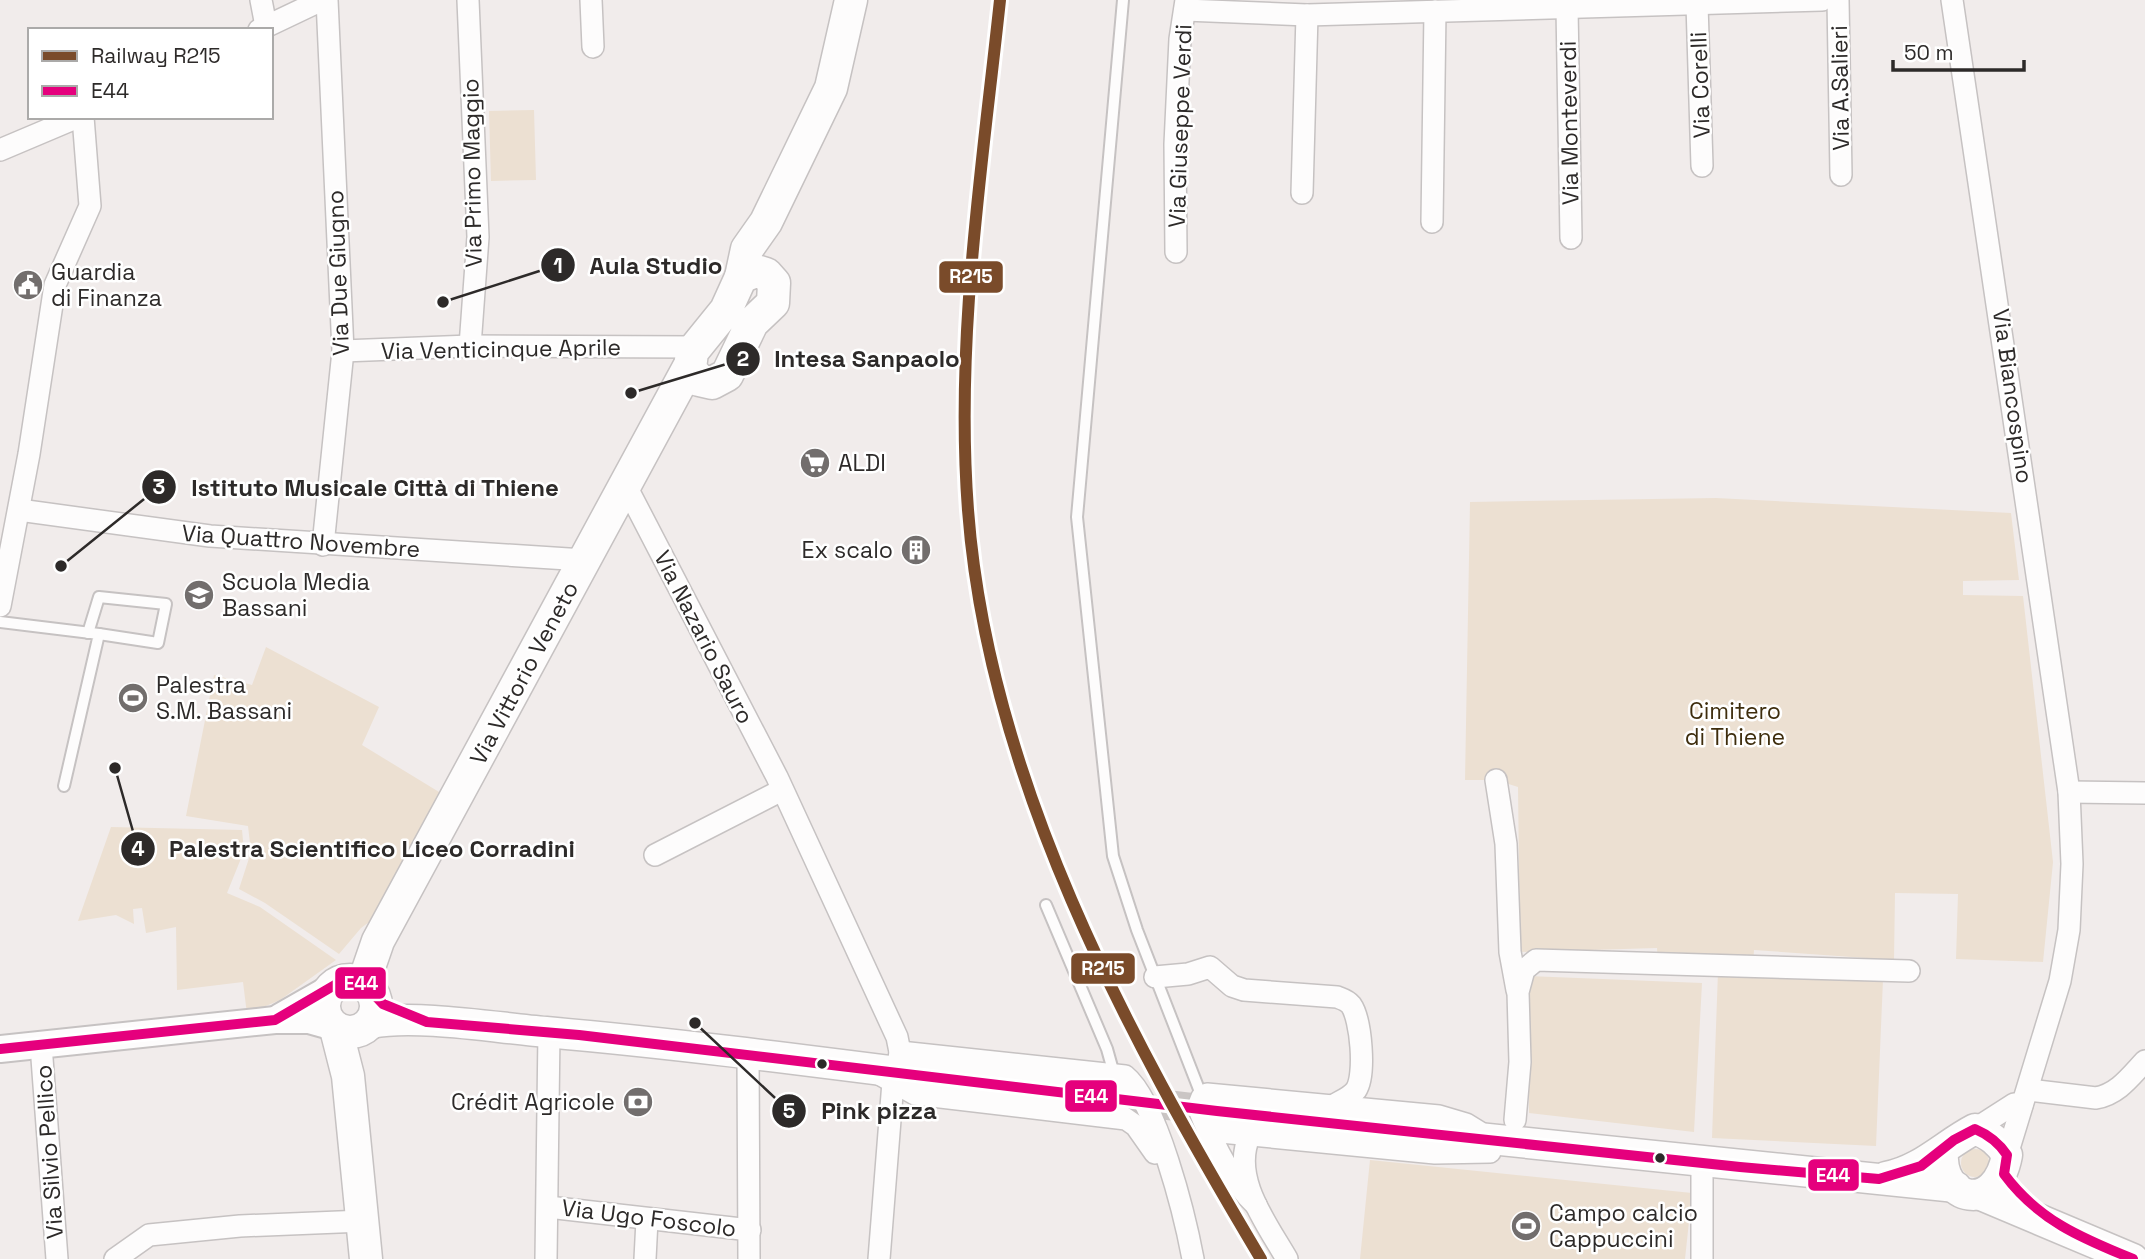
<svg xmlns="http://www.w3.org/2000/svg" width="2145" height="1259" font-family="'Space Grotesk',sans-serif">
	<rect width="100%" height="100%" fill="#f1eceb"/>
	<g fill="#ece0d2">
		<path d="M534 110 536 180 491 181 489 111Z"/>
		<path d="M1716 498 2011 513 2019 580 1963 581V595L2023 596 2053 862 2043 962 1956 959 1958 894 1895 893 1894 960 1754 950 1753 965 1658 963 1657 948 1520 952 1518 787 1496 780H1465L1470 502Z"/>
		<path d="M266 647 379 707 362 745 444 795 376 917 361 928 339 954 265 903 239 889 251 852 248 826 186 816 214 675 252 685Z"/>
		<path d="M111 827 242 830 244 851 227 893 260 907 336 960 280 1000 247 1014 243 982 177 990 176 927 146 933 142 908 133 909 134 924 116 915 78 921Z"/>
		<path d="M1718 972 1883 979 1876 1146 1712 1138Z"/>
		<path d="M1528 976 1702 983 1694 1132 1529 1113Z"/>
		<circle cx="1975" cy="1163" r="14"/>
		<path d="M1370 1160 1692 1193 1685 1259H1360Z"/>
	</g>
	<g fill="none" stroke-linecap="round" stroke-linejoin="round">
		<path stroke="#cac5c4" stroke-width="30" stroke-dasharray="30 15" stroke-linecap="butt" d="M1117 1099 1217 1111"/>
		<g stroke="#c6c2c2" stroke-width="14">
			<g id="service">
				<path d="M1123 0 1077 517 1113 856 1137 930 1202 1097"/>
				<path d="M0 622 99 634 64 786"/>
				<path d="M88 633 99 597 166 604 158 643 99 634"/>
				<path d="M1046 905 1107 1049 1114 1074"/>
			</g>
		</g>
		<g stroke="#c6c2c2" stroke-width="24">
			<g id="minor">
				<path d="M261 0 266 26"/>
				<path d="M468 0 478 237 470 346"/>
				<path d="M591 0 593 47"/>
				<path d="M1838 0 1841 175"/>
				<path d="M1952 0 2069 792 2072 864 2069 930 2060 981 2007 1155"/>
				<path d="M1697 4 1702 166"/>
				<path d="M1567 8 1571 238"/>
				<path d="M1185 10 1307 15 1822 0"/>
				<path d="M259 30 322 0"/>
				<path d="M0 150 78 117"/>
				<path d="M1302 193 1307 15"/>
				<path d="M1432 222 1435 11"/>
				<path d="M1176 252 1175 144 1180 39 1186 0"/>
				<path d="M343 351 470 346 696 347"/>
				<path d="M625 484 777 777 897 1037 900 1052 897 1072"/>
				<path d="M19 510 210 536 584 560"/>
				<path d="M323 545 343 351 327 0"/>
				<path d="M0 606 29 454 55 285 90 206 83 117"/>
				<path d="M1496 780 1506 844 1510 952 1517 990"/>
				<path d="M2069 792 2145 793"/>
				<path d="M655 855 782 790"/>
				<path d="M1155 977 1188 974 1210 967 1232 986 1244 990 1337 997C1342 999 1347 1000 1351 1005 1361 1019 1366 1075 1356 1090 1351 1097 1341 1101 1334 1105"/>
				<path d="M41 1045 57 1259"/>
				<path d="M900 1052 1125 1076C1157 1102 1185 1216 1193 1259"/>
				<path d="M748 1055 749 1259"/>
				<path d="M881 1075 915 1094 1126 1119 1136 1126 1155 1153"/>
				<path d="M2029 1090 2096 1098C2118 1094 2130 1077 2145 1061"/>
				<path d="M1515 1120 1520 1062 1518 992 1524 970 1536 960 1909 971"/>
				<path d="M1975 1129 2014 1104 2022 1105"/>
				<path d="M1210 1131 1435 1153 1490 1152"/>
				<path d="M1250 1135C1230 1177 1267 1224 1287 1259"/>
				<path d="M1256 1205C1230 1181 1211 1139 1198 1107L1202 1097 1207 1094 1439 1116 1466 1124 1479 1132"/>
				<path d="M548 1207 750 1230"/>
				<path d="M115 1259 149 1235 240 1226 363 1221"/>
				<path d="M546 1259 549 1032"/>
				<path d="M645 1259 647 1220"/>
				<path d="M879 1259 893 1082"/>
				<path d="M1702 1259V1163"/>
			</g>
		</g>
		<g stroke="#c6c2c2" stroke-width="30">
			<g id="tertiary">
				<path d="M280 1017 329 989"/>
				<path d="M0 1049 275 1020H309L334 1027"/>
			</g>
		</g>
		<g stroke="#c6c2c2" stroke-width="33">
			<g id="secondary">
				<path d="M371 1023C416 1014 498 1028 546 1032 737 1049 926 1077 1117 1099"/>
				<path d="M1217 1111 1956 1187"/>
				<path d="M1886 1177C1922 1170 1944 1145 1975 1129 1990 1135 1999 1142 2007 1155 1996 1215 1939 1202 1943 1151"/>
				<path d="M1981 1195 2133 1259"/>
			</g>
		</g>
		<g stroke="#c6c2c2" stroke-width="35">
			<g id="primary">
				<path d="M756 271 766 274 774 283 773 303 752 323 727 375 712 383 699 380 690 369 692 352 726 310 741 277Z"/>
				<path d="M741 277 747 249 766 222 831 88 851 0"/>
				<circle cx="350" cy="1006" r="26"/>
				<path d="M370 989 367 973 378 941 690 365"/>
				<path d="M336 1029 348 1076 366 1259"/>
			</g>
		</g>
		<use href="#service" stroke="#fdfcfc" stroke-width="10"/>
		<use href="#minor" stroke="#fdfcfc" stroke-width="21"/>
		<use href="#tertiary" stroke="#fdfcfc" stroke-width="26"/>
		<use href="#secondary" stroke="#fdfcfc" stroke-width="30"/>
		<use href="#primary" stroke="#fdfcfc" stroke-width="32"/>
		<g stroke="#fff" stroke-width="16">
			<path id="bus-1" d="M0 1049 275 1020 340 982 353 980 365 985 383 1004 427 1022 579 1035 1217 1111 1740 1167 1879 1179 1921 1166 1954 1140 1975 1129C1989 1135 1999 1143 2007 1155L2004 1174C2038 1220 2081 1238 2133 1259"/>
		</g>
		<use href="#bus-1" stroke="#e5007d" stroke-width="10"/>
		<g stroke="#fff" stroke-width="18">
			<path id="rail-1" d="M1000 0C982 169 955 340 968 510 988 777 1126 1033 1261 1259"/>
		</g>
		<use href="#rail-1" stroke="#7a4b2a" stroke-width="12"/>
	</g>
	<defs>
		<g id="civic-disc" transform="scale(1.575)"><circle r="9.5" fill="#726e6d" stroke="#fff"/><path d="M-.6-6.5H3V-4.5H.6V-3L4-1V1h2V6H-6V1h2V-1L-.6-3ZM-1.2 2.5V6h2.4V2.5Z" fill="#fff"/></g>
		<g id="supermarket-disc" transform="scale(1.575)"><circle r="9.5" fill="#726e6d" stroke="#fff"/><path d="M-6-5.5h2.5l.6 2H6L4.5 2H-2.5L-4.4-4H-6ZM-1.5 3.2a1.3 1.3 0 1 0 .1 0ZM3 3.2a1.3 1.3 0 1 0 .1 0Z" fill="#fff"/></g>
		<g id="building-disc" transform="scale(1.575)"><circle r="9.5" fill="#726e6d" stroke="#fff"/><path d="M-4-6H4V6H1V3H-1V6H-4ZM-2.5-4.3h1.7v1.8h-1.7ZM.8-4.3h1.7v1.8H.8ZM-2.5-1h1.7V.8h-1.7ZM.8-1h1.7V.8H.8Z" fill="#fff"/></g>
		<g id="school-disc" transform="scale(1.575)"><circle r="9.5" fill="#726e6d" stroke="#fff"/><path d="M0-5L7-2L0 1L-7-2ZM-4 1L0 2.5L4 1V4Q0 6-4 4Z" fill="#fff"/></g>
		<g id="stadium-disc" transform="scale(1.575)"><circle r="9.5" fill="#726e6d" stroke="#fff"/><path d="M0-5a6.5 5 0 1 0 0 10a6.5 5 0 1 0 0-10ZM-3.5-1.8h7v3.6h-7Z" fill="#fff"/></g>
		<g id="bank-disc" transform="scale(1.575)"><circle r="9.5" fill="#726e6d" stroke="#fff"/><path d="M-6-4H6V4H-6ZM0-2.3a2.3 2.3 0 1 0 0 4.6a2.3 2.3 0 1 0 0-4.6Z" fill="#fff"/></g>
	</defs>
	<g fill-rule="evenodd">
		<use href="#civic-disc" x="28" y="285"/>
		<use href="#supermarket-disc" x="815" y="463"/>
		<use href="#building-disc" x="916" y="550"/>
		<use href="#school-disc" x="199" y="595"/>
		<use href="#stadium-disc" x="133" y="698"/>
		<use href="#bank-disc" x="638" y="1102"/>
		<use href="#stadium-disc" x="1526" y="1226"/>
	</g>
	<g fill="#2d2a29" stroke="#fff" stroke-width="2.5">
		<circle cx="822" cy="1064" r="6"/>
		<circle cx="1660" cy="1158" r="6"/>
	</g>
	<g text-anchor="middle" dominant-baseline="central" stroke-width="5" stroke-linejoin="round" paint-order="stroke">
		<g font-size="23" fill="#2d2a29" stroke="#fff">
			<text transform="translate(1700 85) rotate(-92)">Via Corelli</text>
			<text transform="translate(1840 88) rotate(-91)">Via A.Salieri</text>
			<text transform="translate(1569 123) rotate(-91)">Via Monteverdi</text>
			<text transform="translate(1180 126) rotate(-88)">Via Giuseppe Verdi</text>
			<text transform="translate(472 173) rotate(-91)">Via Primo Maggio</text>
			<text transform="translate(338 273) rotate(-92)">Via Due Giugno</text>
			<text transform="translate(501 349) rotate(-1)">Via Venticinque Aprile</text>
			<text transform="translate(2013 396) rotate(82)">Via Biancospino</text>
			<text transform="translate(301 541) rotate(4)">Via Quattro Novembre</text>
			<text transform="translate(704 637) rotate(63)">Via Nazario Sauro</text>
			<text transform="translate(524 673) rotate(-62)">Via Vittorio Veneto</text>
			<text transform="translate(49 1152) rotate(-94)">Via Silvio Pellico</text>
			<text transform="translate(649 1218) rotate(7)">Via Ugo Foscolo</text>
		</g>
		<g font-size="23" fill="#2d2a29" stroke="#fff" text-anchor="start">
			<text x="51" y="272">Guardia<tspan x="51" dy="26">di Finanza</tspan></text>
			<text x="838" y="463">ALDI</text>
			<text x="893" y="550" text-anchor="end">Ex scalo</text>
			<text x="222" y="582">Scuola Media<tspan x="222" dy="26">Bassani</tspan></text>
			<text x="156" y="685">Palestra<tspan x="156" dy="26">S.M. Bassani</tspan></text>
			<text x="615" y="1102" text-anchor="end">Crédit Agricole</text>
			<text x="1549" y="1213">Campo calcio<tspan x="1549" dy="26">Cappuccini</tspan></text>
		</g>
		<g font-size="23" fill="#3e2d0d" stroke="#fff">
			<text x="1735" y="711">Cimitero<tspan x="1735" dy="26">di Thiene</tspan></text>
		</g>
	</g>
	<path fill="none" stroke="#2d2a29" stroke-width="2.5" d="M443 302L558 265M631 393L743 359M61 566L159 487M115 768L138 849M695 1023L789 1111"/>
	<g fill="#2d2a29" stroke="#fff" stroke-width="2.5">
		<circle cx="443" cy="302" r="7"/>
		<circle cx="631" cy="393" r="7"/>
		<circle cx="61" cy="566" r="7"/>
		<circle cx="115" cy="768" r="7"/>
		<circle cx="695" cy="1023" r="7"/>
		<circle cx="558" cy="265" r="18"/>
		<circle cx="743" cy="359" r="18"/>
		<circle cx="159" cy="487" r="18"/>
		<circle cx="138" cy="849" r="18"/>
		<circle cx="789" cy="1111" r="18"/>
	</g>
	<g font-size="21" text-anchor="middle" font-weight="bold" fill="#fff">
		<text x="558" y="273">1</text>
		<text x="743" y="366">2</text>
		<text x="159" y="494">3</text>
		<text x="138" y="856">4</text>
		<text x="789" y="1118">5</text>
	</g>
	<g font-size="24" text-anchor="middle" font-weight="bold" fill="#2d2a29" stroke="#fff" stroke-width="5" stroke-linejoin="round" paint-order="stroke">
		<text x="656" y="274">Aula Studio</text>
		<text x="867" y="367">Intesa Sanpaolo</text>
		<text x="375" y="496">Istituto Musicale Città di Thiene</text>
		<text x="372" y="857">Palestra Scientifico Liceo Corradini</text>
		<text x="879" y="1119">Pink pizza</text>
	</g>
	<g stroke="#fff" stroke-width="2.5">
		<rect x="938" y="260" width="66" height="34" rx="7" fill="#7a4b2a"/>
		<rect x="1070" y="952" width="66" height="33" rx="7" fill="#7a4b2a"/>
		<rect x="334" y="966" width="53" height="34" rx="7" fill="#e5007d"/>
		<rect x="1064" y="1079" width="54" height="34" rx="7" fill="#e5007d"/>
		<rect x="1807" y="1158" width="53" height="34" rx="7" fill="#e5007d"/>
	</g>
	<g font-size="19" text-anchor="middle" font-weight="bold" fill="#fff">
		<text x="971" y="283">R215</text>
		<text x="1103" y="975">R215</text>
		<text x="361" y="990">E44</text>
		<text x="1091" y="1103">E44</text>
		<text x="1833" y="1182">E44</text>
	</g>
	<rect x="28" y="28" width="245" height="91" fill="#ffffff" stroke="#abaaa9" stroke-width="2"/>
	<rect x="42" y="51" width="35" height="10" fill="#7a4b2a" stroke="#abaaa9" stroke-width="2"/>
	<text x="91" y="63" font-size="21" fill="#2d2a29">Railway R215</text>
	<rect x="42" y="86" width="35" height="10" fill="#e5007d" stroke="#abaaa9" stroke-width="2"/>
	<text x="91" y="98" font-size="21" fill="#2d2a29">E44</text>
	<path d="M1893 60v10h131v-10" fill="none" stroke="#2d2a29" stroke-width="3.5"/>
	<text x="1904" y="60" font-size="21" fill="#2d2a29" stroke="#ffffff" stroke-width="5" paint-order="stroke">50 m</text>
</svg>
